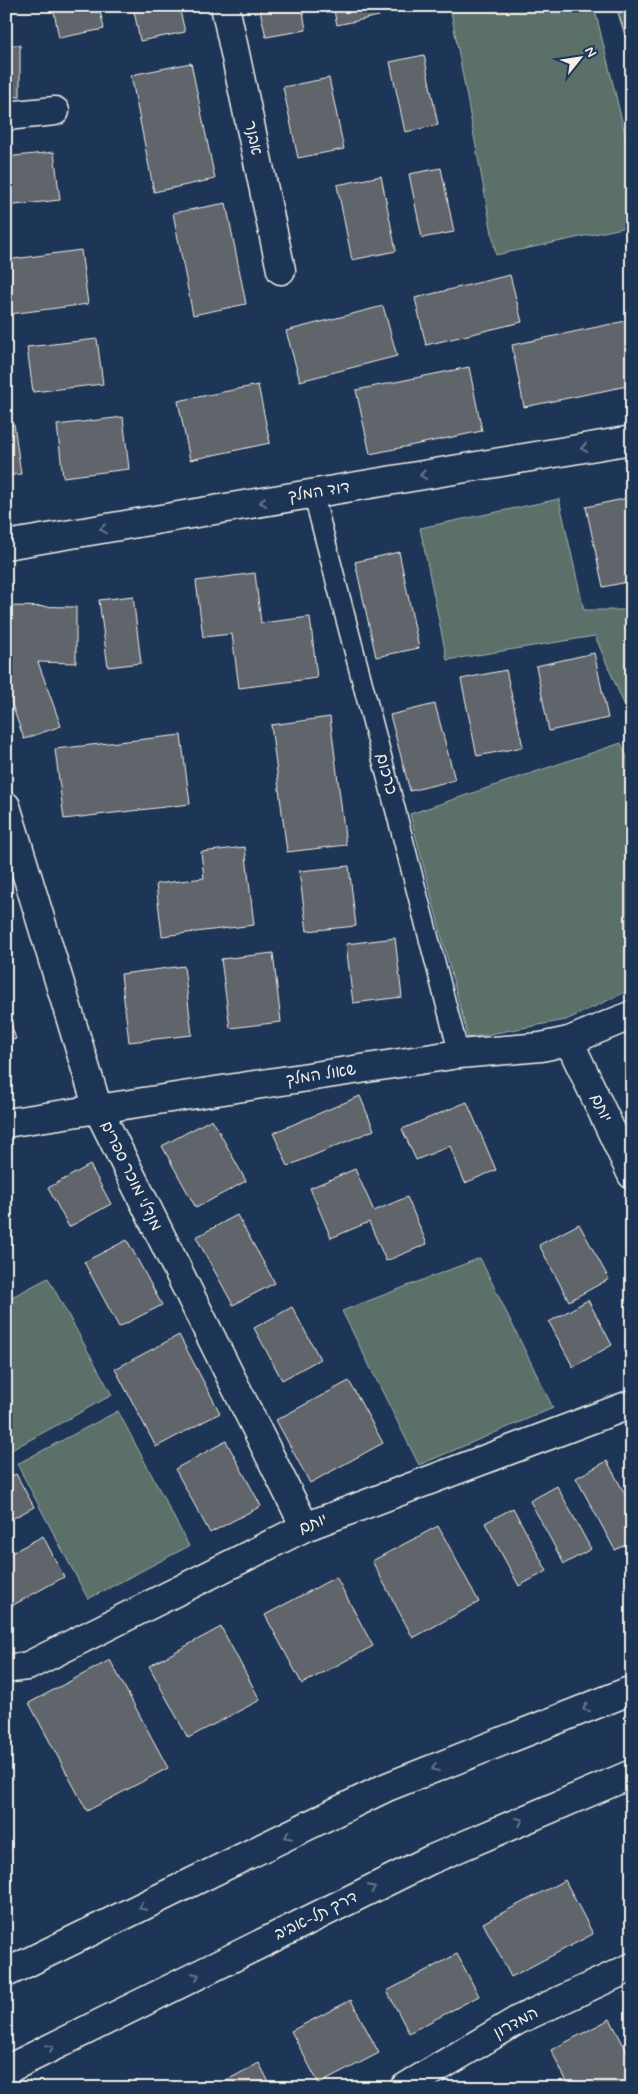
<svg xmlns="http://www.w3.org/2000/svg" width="638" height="2094" font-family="Mynerve,'Playpen Sans Hebrew',sans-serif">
	<rect width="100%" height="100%" fill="#1d3557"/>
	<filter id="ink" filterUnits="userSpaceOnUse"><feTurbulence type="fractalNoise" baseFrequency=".02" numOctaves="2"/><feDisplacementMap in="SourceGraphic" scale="10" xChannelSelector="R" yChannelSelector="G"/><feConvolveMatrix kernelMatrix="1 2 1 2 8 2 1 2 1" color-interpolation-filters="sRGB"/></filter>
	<g filter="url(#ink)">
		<g fill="#5b6f6b" stroke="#a8b0aa">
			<path d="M450 6H594L632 162V226L496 255Z"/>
			<path d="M559 499 584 610H632V723L595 636 447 660 420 528Z"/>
			<path d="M621 743 632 768V989L566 1020 468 1038 410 814Z"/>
			<path d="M480 1258 553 1408 419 1465 342 1311Z"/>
			<path d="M48 1278 112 1395 6 1453V1300Z"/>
			<path d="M118 1411 189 1546 88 1599 17 1464Z"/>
		</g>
		<g fill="#5e656a" stroke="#f4f1e8">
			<path d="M53 6H99L104 29 59 38Z"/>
			<path d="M133 6H179L185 32 140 41Z"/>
			<path d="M259 6H302L306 30 266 37Z"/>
			<path d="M333 6H377L379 16 337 25Z"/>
			<path d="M616 6H632V37L626 38Z"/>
			<path d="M6 45H20V97L6 96Z"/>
			<path d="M424 55 438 125 405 132 390 62Z"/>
			<path d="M191 63 215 179 154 192 131 75Z"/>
			<path d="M329 78 344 149 298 158 283 87Z"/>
			<path d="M54 152 60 200 6 206V157Z"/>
			<path d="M441 168 454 232 422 238 409 174Z"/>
			<path d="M381 176 396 251 352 260 337 185Z"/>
			<path d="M226 203 246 304 193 315 173 213Z"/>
			<path d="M81 250 88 304 10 314 6 287V260Z"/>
			<path d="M510 275 522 322 426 345 415 298Z"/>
			<path d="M383 306 397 356 300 381 286 331Z"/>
			<path d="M630 320 632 331V385L524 407 512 345Z"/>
			<path d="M97 339 103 384 33 392 27 347Z"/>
			<path d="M469 367 482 431 370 454 356 390Z"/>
			<path d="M258 385 270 443 190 460 178 401Z"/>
			<path d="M123 417 129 469 63 477 57 425Z"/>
			<path d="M14 424 21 474 6 476V425Z"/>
			<path d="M632 497V581L603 587 586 507Z"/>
			<path d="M399 552 419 648 376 657 355 562Z"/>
			<path d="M255 573 261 623 310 617 317 678 239 688 232 634 203 637 196 581Z"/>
			<path d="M133 596 141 663 108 667 99 600Z"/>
			<path d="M6 606 76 607V663L38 662 61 726 24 739 6 688Z"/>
			<path d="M594 653 608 718 549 731 536 666Z"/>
			<path d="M506 670 523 747 477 756 461 679Z"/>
			<path d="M435 704 455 780 410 791 390 715Z"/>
			<path d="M330 717 346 845 287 852 271 725Z"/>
			<path d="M181 735 190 804 64 819 55 749Z"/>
			<path d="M245 847 254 925 162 936 156 884 204 878 201 852Z"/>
			<path d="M349 866 356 926 307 931 299 871Z"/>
			<path d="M395 938 402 997 353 1003 346 944Z"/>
			<path d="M273 953 281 1022 230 1028 221 959Z"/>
			<path d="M184 966 192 1035 129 1042 121 974Z"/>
			<path d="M6 1009 16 1039 6 1042Z"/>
			<path d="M632 1056V1068L627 1057Z"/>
			<path d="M360 1096 374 1130 288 1166 273 1133Z"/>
			<path d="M467 1102 496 1170 465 1183 450 1146 416 1160 402 1129Z"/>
			<path d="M212 1119 246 1181 196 1208 162 1146Z"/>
			<path d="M90 1165 111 1204 69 1227 48 1188Z"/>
			<path d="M355 1169 374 1211 407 1197 427 1244 386 1261 369 1222 331 1238 310 1188Z"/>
			<path d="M237 1215 275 1283 233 1305 196 1237Z"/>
			<path d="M6 1224 11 1233 6 1236Z"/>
			<path d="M579 1224 609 1279 569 1301 539 1245Z"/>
			<path d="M127 1240 162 1305 119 1327 84 1262Z"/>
			<path d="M588 1300 612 1345 573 1367 549 1322Z"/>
			<path d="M292 1307 320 1359 282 1380 254 1328Z"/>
			<path d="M179 1335 220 1413 156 1447 115 1369Z"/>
			<path d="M349 1381 383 1443 310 1483 276 1420Z"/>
			<path d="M226 1441 261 1506 210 1533 175 1469Z"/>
			<path d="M607 1461 632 1507V1541L615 1550 576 1478Z"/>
			<path d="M16 1474 34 1507 6 1522V1479Z"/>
			<path d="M557 1486 591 1549 564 1564 530 1501Z"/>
			<path d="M513 1508 547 1571 519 1586 485 1523Z"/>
			<path d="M438 1526 479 1602 413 1638 372 1561Z"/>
			<path d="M43 1536 64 1577 6 1609V1556Z"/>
			<path d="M336 1577 373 1646 302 1684 265 1615Z"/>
			<path d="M221 1627 260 1700 188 1738 149 1666Z"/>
			<path d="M110 1660 168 1768 87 1811 29 1703Z"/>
			<path d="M565 1880 593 1934 511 1977 483 1923Z"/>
			<path d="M457 1954 479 1996 409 2033 387 1991Z"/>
			<path d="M351 2000 379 2053 319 2084 291 2031Z"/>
			<path d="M610 2019 632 2061V2088H570L551 2050Z"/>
			<path d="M259 2063 272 2088H212Z"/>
		</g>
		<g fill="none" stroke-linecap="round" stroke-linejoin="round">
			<g stroke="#f4f1e8" stroke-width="22">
				<path id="service" d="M313 493 459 1054"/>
			</g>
			<g stroke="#f4f1e8" stroke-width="31">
				<g id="minor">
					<path d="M225 6 281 270"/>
					<path d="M6 116 55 111"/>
					<path d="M6 545 632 440"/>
					<path d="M6 806 98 1109 305 1527"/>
					<path d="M569 1041 632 1175"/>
					<path d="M6 1123 459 1054 541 1047 569 1041 632 1015"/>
					<path d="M6 1669 28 1666 305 1527 632 1404"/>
					<path d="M404 2088 518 2020 632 1967"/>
				</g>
			</g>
			<g stroke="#f4f1e8" stroke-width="31">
				<g id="motorway">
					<path d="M6 1973 387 1787 632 1690"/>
					<path d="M6 2070 430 1860 632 1774"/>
				</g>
			</g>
			<use href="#service" stroke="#1d3557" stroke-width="19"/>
			<use href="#minor" stroke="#1d3557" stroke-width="28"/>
			<use href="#motorway" stroke="#1d3557" stroke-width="28"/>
		</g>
		<defs><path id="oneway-chevron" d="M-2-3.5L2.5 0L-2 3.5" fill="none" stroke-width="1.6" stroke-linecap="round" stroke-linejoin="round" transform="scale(1.25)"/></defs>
		<g stroke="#68778a">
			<use href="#oneway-chevron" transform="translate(584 448) rotate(171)"/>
			<use href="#oneway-chevron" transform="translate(423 475) rotate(171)"/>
			<use href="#oneway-chevron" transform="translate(263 502) rotate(171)"/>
			<use href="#oneway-chevron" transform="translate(103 529) rotate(171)"/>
			<use href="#oneway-chevron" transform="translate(586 1708) rotate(158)"/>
			<use href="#oneway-chevron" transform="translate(435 1768) rotate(158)"/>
			<use href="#oneway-chevron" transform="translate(520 1821) rotate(-23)"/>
			<use href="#oneway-chevron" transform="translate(288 1836) rotate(154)"/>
			<use href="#oneway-chevron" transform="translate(372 1888) rotate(-26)"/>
			<use href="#oneway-chevron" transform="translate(142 1907) rotate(154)"/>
			<use href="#oneway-chevron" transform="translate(196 1976) rotate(-26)"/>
			<use href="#oneway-chevron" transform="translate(50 2048) rotate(-26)"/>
		</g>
	</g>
	<g text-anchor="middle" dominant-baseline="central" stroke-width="4" stroke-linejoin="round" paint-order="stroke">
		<g font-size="16" fill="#f4f1e8" stroke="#1d3557">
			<text transform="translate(253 138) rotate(78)">אבנר</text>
			<text transform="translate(319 492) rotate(-9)">דוד המלך</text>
			<text transform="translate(386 774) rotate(75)">כרכום</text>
			<text transform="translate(321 1075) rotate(-9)">שאול המלך</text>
			<text transform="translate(601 1108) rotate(65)">יותם</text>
			<text transform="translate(131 1176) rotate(64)">מנדלי מוכר ספרים</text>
			<text transform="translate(313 1524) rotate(-22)">יותם</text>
			<text transform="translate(316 1916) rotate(-26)">דרך תל-אביב</text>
			<text transform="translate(516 2023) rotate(-28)">המדרון</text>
		</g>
	</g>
	<rect width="638" height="2094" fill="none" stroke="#1d3557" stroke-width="25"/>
	<rect x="12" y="12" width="613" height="2069" fill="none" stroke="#f4f1e8" stroke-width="2" filter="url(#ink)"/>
	<g transform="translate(580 58) rotate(60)" stroke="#1d3557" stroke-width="4" paint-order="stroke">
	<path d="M0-4L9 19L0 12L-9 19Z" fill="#f4f1e8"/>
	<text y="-8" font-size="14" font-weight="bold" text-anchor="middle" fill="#f4f1e8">N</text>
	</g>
</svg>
